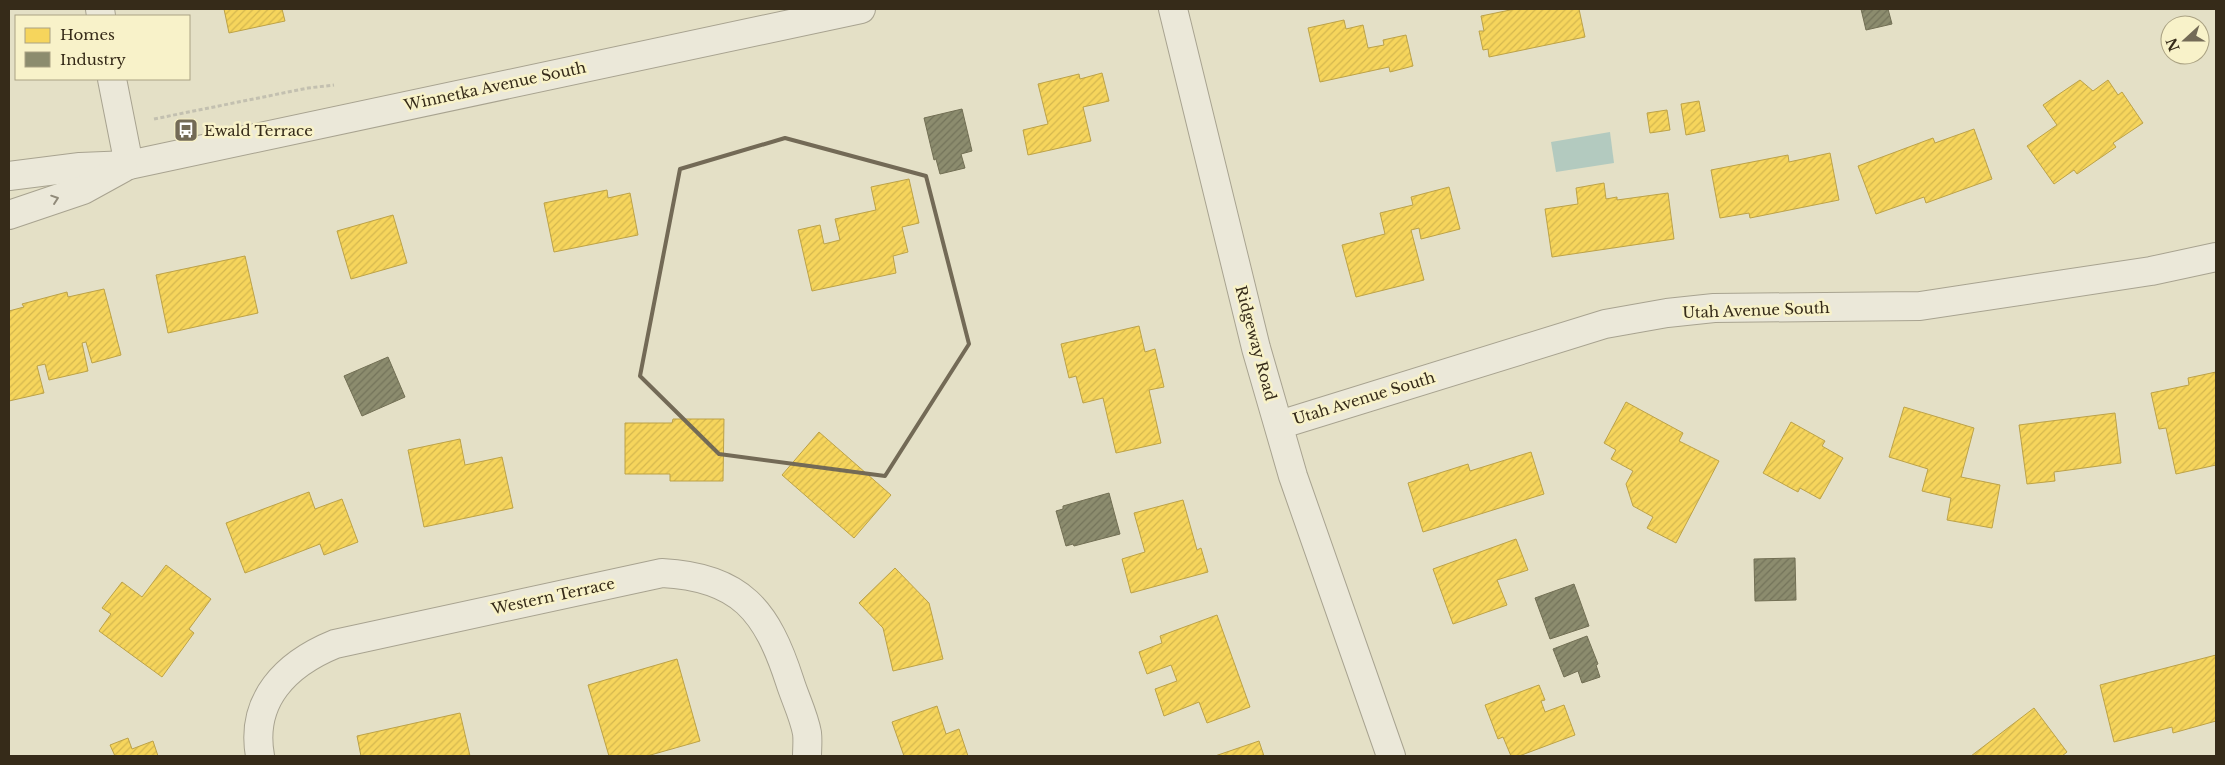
<svg xmlns="http://www.w3.org/2000/svg" width="2225" height="765" font-family="'Libre Baskerville',serif">
	<defs>
		<pattern id="homes-hatch" width="6" height="6" patternUnits="userSpaceOnUse" patternTransform="scale(1.25)"><rect width="6" height="6" fill="#f6d55c"/><path d="M-1 1l2-2M0 6l6-6M5 7l2-2" fill="none" stroke="#d4b74f"/></pattern>
		<pattern id="industry-hatch" width="6" height="6" patternUnits="userSpaceOnUse" patternTransform="scale(1.25)"><rect width="6" height="6" fill="#8c8c6e"/><path d="M-1 1l2-2M0 6l6-6M5 7l2-2" fill="none" stroke="#73735a"/></pattern>
	</defs>
	<rect width="100%" height="100%" fill="#e4e0c6"/>
	<path fill="#b3cabf" d="M1610 132 1614 163 1556 172 1551 142Z"/>
	<g fill="url(#homes-hatch)" stroke="#bca248">
		<path d="M224 9H282L285 21 229 33Z"/>
		<path d="M1515 9H1579L1585 37 1489 57 1488 49 1483 50 1479 31H1484L1481 16Z"/>
		<path d="M1344 20 1346 29 1363 25 1368 48 1384 45 1383 40 1406 35 1413 66 1390 72 1389 67 1320 82 1308 28Z"/>
		<path d="M1102 73 1109 101 1083 107 1091 141 1028 155 1023 130 1048 124 1038 84 1079 74 1080 79Z"/>
		<path d="M2080 80 2093 91 2108 80 2118 95 2122 92 2143 123 2113 143 2116 147 2077 174 2074 170 2054 184 2027 146 2057 125 2043 105Z"/>
		<path d="M1699 101 1705 131 1686 135 1681 104Z"/>
		<path d="M1667 110 1670 130 1650 133 1647 113Z"/>
		<path d="M1974 129 1992 179 1926 203 1924 197 1876 214 1858 166 1933 138 1935 143Z"/>
		<path d="M1830 153 1839 200 1750 218 1749 213 1720 218 1711 170 1788 155 1789 162Z"/>
		<path d="M909 179 919 223 902 227 908 252 893 256 896 273 812 291 798 230 820 225 824 244 840 240 835 219 876 210 871 187Z"/>
		<path d="M1604 183 1606 199 1617 197V200L1668 193 1674 239 1552 257 1545 209 1578 204 1576 188Z"/>
		<path d="M1449 187 1460 229 1421 239 1419 228 1411 230 1424 280 1356 297 1342 245 1385 234 1380 213 1413 205 1411 197Z"/>
		<path d="M607 190 608 198 630 193 638 235 554 252 544 203Z"/>
		<path d="M393 215 407 263 351 279 337 231Z"/>
		<path d="M245 256 258 313 168 333 156 275Z"/>
		<path d="M104 289 121 355 92 363 86 342 82 343 88 371 49 380 45 364 37 366 44 393 9 401V311L24 307 22 304 67 292 68 297Z"/>
		<path d="M1139 326 1145 352 1155 349 1164 387 1149 390 1161 443 1116 453 1103 398 1083 403 1076 376 1069 378 1061 344Z"/>
		<path d="M2216 372V465L2176 474 2166 428 2159 429 2151 393 2189 385 2188 378Z"/>
		<path d="M1626 402 1683 433 1679 441 1719 461 1676 543 1647 528 1653 517 1633 506 1626 484 1633 471 1611 459 1616 450 1604 443Z"/>
		<path d="M1904 407 1974 428 1961 477 2000 485 1992 528 1947 520 1951 498 1922 491 1928 469 1889 457Z"/>
		<path d="M2115 413 2121 463 2054 472 2055 481 2027 484 2019 425Z"/>
		<path d="M673 419H724L723 481H670V474H625V423H672Z"/>
		<path d="M1791 422 1825 441 1822 446 1843 458 1820 499 1800 488 1798 492 1763 473Z"/>
		<path d="M819 432 891 495 854 538 782 475Z"/>
		<path d="M460 439 465 465 502 457 513 508 424 527 408 450Z"/>
		<path d="M1531 452 1544 494 1423 532 1408 483 1468 464 1470 471Z"/>
		<path d="M309 492 315 509 342 499 358 542 324 555 320 544 245 573 226 523Z"/>
		<path d="M1183 500 1197 550 1201 548 1208 572 1131 593 1122 559 1145 552 1134 513Z"/>
		<path d="M1516 539 1528 570 1497 580 1507 605 1453 624 1433 569Z"/>
		<path d="M166 565 211 599 189 629 194 633 162 677 99 631 111 614 102 608 122 582 142 597Z"/>
		<path d="M895 568 929 603 943 659 893 671 883 628 859 603Z"/>
		<path d="M1217 615 1250 707 1207 723 1199 702 1164 716 1155 689 1177 681 1171 665 1147 674 1139 652 1162 643 1160 636Z"/>
		<path d="M2216 655V721L2173 733 2172 727 2114 742 2100 685Z"/>
		<path d="M677 659 700 741 647 756H609L588 685Z"/>
		<path d="M1539 685 1545 700 1541 701 1545 712 1564 705 1575 735 1519 756H1511L1503 737 1498 739 1485 705Z"/>
		<path d="M937 706 946 734 959 729 968 756H904L892 722Z"/>
		<path d="M2034 708 2067 752 2062 756H1971Z"/>
		<path d="M460 713 470 756H361L357 736Z"/>
		<path d="M128 738 132 749 153 741 158 756H115L110 745Z"/>
		<path d="M1259 741 1264 756H1215Z"/>
	</g>
	<g fill="url(#industry-hatch)" stroke="#726f54">
		<path d="M1861 9H1888L1892 24 1866 30Z"/>
		<path d="M962 109 972 151 961 154 965 168 940 174 936 159 934 160 924 118Z"/>
		<path d="M388 357 405 397 362 416 344 376Z"/>
		<path d="M1109 493 1120 534 1074 546 1073 544 1066 546 1056 511 1063 509V506Z"/>
		<path d="M1795 558 1796 600 1755 601 1754 559Z"/>
		<path d="M1574 584 1589 626 1550 639 1535 598Z"/>
		<path d="M1587 636 1598 664 1596 665 1600 677 1582 683 1578 671 1564 677 1553 649Z"/>
	</g>
	<g fill="none" stroke-linecap="round" stroke-linejoin="round">
		<g stroke="#a8a390" stroke-width="30">
			<g id="minor">
				<path d="M100 9 101 16"/>
				<path d="M1173 9 1256 348 1293 476 1391 756"/>
				<path d="M112 79 129 165"/>
				<path d="M1279 425 1605 324 1667 313 1714 308 1920 306 2151 271 2216 257"/>
				<path d="M260 756C250 700 286 664 335 644L662 573C741 577 767 611 790 682 795 698 804 716 807 733 808 741 807 749 807 756"/>
			</g>
		</g>
		<g stroke="#a8a390" stroke-width="30">
			<g id="tertiary">
				<path d="M9 176 80 167 129 165 861 9"/>
				<path d="M9 215 83 190 123 168"/>
			</g>
		</g>
		<path stroke="#c3c0b0" stroke-width="3" stroke-dasharray="4 2.5" stroke-linecap="butt" d="M154 119 308 88 334 85"/>
		<use href="#minor" stroke="#ebe8d9" stroke-width="28"/>
		<use href="#tertiary" stroke="#ebe8d9" stroke-width="28"/>
	</g>
	<defs><path id="oneway-chevron" d="M-2-3.5L2.5 0L-2 3.5" fill="none" stroke-width="1.6" stroke-linecap="round" stroke-linejoin="round" transform="scale(1.25)"/></defs>
	<use stroke="#908a79" href="#oneway-chevron" transform="translate(55 199) rotate(-19)"/>
	<path fill="none" stroke="#736a56" stroke-width="4" stroke-linejoin="round" d="M785 138 926 176 969 344 885 476 719 454 640 376 680 169Z"/>
	<defs>
		<g id="bus-square" transform="scale(1.25)"><rect x="-9" y="-9" width="18" height="18" rx="4" fill="#736a56" stroke="#f8f2c9"/><path d="M-5-6H5V4H4V6H2V4H-2V6H-4V4H-5ZM-3.5-4V0h7V-4ZM-3.5 1.2v1.5H-2V1.2ZM2 1.2v1.5H3.5V1.2Z" fill="#fff"/></g>
	</defs>
	<g fill-rule="evenodd">
		<use href="#bus-square" x="186" y="130"/>
	</g>
	<g text-anchor="middle" dominant-baseline="central" stroke-width="5" stroke-linejoin="round" paint-order="stroke">
		<g font-size="15" fill="#362b19" stroke="#f8f2c9">
			<text transform="translate(495 86) rotate(-12)">Winnetka Avenue South</text>
			<text transform="translate(1756 310) rotate(-2)">Utah Avenue South</text>
			<text transform="translate(1256 343) rotate(75)">Ridgeway Road</text>
			<text transform="translate(1364 398) rotate(-17)">Utah Avenue South</text>
			<text transform="translate(553 596) rotate(-12)">Western Terrace</text>
		</g>
		<g font-size="15" fill="#362b19" stroke="#f8f2c9" text-anchor="start">
			<text x="204" y="130">Ewald Terrace</text>
		</g>
	</g>
	<rect width="2225" height="765" fill="none" stroke="#362b19" stroke-width="20"/>
	<rect x="15" y="15" width="175" height="65" fill="#f8f2c9" stroke="#aaa283"/>
	<rect x="25" y="28" width="25" height="15" fill="#f6d55c" stroke="#aaa283"/>
	<text x="60" y="40" font-size="15" fill="#362b19">Homes</text>
	<rect x="25" y="52" width="25" height="15" fill="#8c8c6e" stroke="#aaa283"/>
	<text x="60" y="65" font-size="15" fill="#362b19">Industry</text>
	<g transform="translate(2185 40) rotate(249)"><circle r="24" fill="#f8f2c9" stroke="#aaa283"/>
	<path d="M0-4L9 19L0 12L-9 19Z" fill="#736a56"/>
	<text y="-8" font-size="14" font-weight="bold" text-anchor="middle" fill="#362b19">N</text>
	</g>
</svg>
